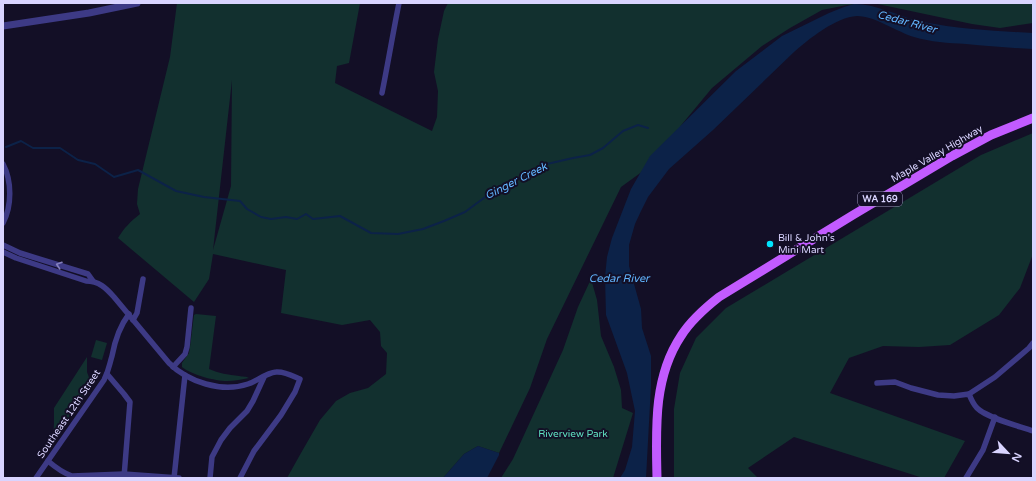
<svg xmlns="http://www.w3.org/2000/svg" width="1036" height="481" font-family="'Varela Round',sans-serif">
	<rect width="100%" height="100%" fill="#130f26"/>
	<g fill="#12302f" fill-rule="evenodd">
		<path d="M177 3H360L349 63 337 66 335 83 432 131 437 117 438 91 434 72 438 39 444 11 448 3H1033V23L1000 28 972 24 873 3 847 5 822 10 790 28 762 46 712 88 683 123 650 166 621 187 547 339 530 388 499 453 478 446 464 454 443 478H287L301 453 320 420 336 401 350 393 368 388 386 374 387 353 381 346 380 332 370 320 342 325 281 313 286 270 213 254 209 279 194 302 118 238C124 228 131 221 140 214L137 204 138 189 170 57ZM232 80 231 186 213 250Z"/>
		<path d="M1033 133V254L1020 288 999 315 950 345 919 347 883 346 849 358 830 393 965 441 944 478H923L794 437 748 468 758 478H674V409L680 373 696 338 726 308 981 155Z"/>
		<path d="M591 279 597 300 601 336 614 367 621 390 622 408 633 413 613 478H501L513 459 563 350 578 307Z"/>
		<path d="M196 314 216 316 209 369C218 373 229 375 239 376 243 377 246 376 249 378 242 379 235 381 227 381 215 381 192 375 182 367V363L189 353 190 347 194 315Z"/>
		<path d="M96 340 107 343 102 360 91 357Z"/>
		<path d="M87 357V372L92 386 53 439 54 423V408Z"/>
	</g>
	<g fill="#0c2248">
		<path d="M854 4C878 4 899 17 923 22 959 29 996 31 1033 33V49C1011 48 988 46 966 44 948 43 931 42 914 37 897 32 875 16 857 16 836 17 809 39 794 52L713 130 669 169 648 197 641 211 635 224 629 245V266L641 309 642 328 651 356V386L646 478H620L625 470 632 447 635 411 627 373 606 315 605 277 607 257 612 238 631 189 650 156 736 71 782 36 829 13 844 7Z"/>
		<path d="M478 446 499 453V455L487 478H443L464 454Z"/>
	</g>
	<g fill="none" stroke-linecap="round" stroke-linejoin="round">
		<path stroke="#0c2248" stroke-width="2" d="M6 147 21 141 33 148H60L78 160 95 164 114 177 138 170 176 191 204 197 240 201 247 209 261 217 271 219 286 217 297 219 306 214 313 219 340 216 371 233 398 234 423 229 444 221 465 212 492 192 512 180 530 175 547 164 573 158 590 155 603 148 623 131 638 125 648 128"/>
		<g stroke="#3d3a85" stroke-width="5.5">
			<path d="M382 93C388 63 393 33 399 3"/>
			<path d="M3 164C12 181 12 206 3 223"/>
			<path d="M3 245 20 253 88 274 93 281"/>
			<path d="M3 252 16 258 86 281C99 281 106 288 114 297L169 363C188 382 222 393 248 384 257 381 266 373 276 372 284 371 293 376 300 379L295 392 281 415 254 451 240 478"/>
			<path d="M133 320 137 313 143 279"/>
			<path d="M173 367 185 354 187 347 191 308"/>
			<path d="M107 374 124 394 130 402 124 477"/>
			<path d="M877 383 895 382 911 388 938 395 954 396 969 394C971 399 973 404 977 408 987 418 1019 426 1033 431"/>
			<path d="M969 394 995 377 1029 348 1033 343"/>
			<path d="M48 461C55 467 63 473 72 476L124 474 179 478"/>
			<path d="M36 478 104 380C109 370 109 366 112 356 115 340 119 327 129 314"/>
			<path d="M174 478 185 375"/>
			<path d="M210 478 212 457 221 440 230 428 247 411 253 401 264 377"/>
			<path d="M966 478 983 450 995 417"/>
		</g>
		<path stroke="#3d3a85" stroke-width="7" d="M3 26 89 13 137 3"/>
		<path stroke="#c25bff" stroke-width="9" d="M657 478C656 430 653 378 681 336 691 320 705 308 719 297L853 215 952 156 991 135 1033 118"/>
	</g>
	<defs><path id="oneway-chevron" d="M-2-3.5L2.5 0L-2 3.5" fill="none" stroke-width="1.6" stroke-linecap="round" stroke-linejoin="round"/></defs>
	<use stroke="#837fbc" href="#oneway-chevron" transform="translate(59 265) rotate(-162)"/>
	<circle fill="#00e5ff" stroke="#130f26" stroke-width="1.5" cx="770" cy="244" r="4"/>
	<g text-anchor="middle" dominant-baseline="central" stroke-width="4" stroke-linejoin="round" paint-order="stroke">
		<rect fill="#130f26" stroke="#9e99be" stroke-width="1" x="858" y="192" width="44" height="14" rx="3"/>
		<g font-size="9" font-weight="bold" fill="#d9d4ff">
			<text x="880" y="199">WA 169</text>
		</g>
		<g font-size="10" fill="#d9d4ff" stroke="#130f26">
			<text transform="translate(937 154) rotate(-30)">Maple Valley Highway</text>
			<text transform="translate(69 414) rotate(-56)">Southeast 12th Street</text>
		</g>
		<g font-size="10" fill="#d9d4ff" stroke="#130f26" text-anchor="start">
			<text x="778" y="238">Bill &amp; John's<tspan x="778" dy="12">Mini Mart</tspan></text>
		</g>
		<g font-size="10" fill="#5fe0c0" stroke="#130f26">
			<text x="573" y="434">Riverview Park</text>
		</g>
		<g font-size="11" font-style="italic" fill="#62b6ff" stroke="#130f26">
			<text transform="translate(907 22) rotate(15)">Cedar River</text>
			<text transform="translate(516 181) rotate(-27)">Ginger Creek</text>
			<text x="619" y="278">Cedar River</text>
		</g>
	</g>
	<rect width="1036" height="481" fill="none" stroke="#d9d4ff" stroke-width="8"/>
	<g transform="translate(1008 453) rotate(116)" stroke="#130f26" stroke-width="3" paint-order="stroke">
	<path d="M0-3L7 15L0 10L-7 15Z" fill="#d9d4ff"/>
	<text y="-6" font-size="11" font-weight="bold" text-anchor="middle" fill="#d9d4ff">N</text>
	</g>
</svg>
